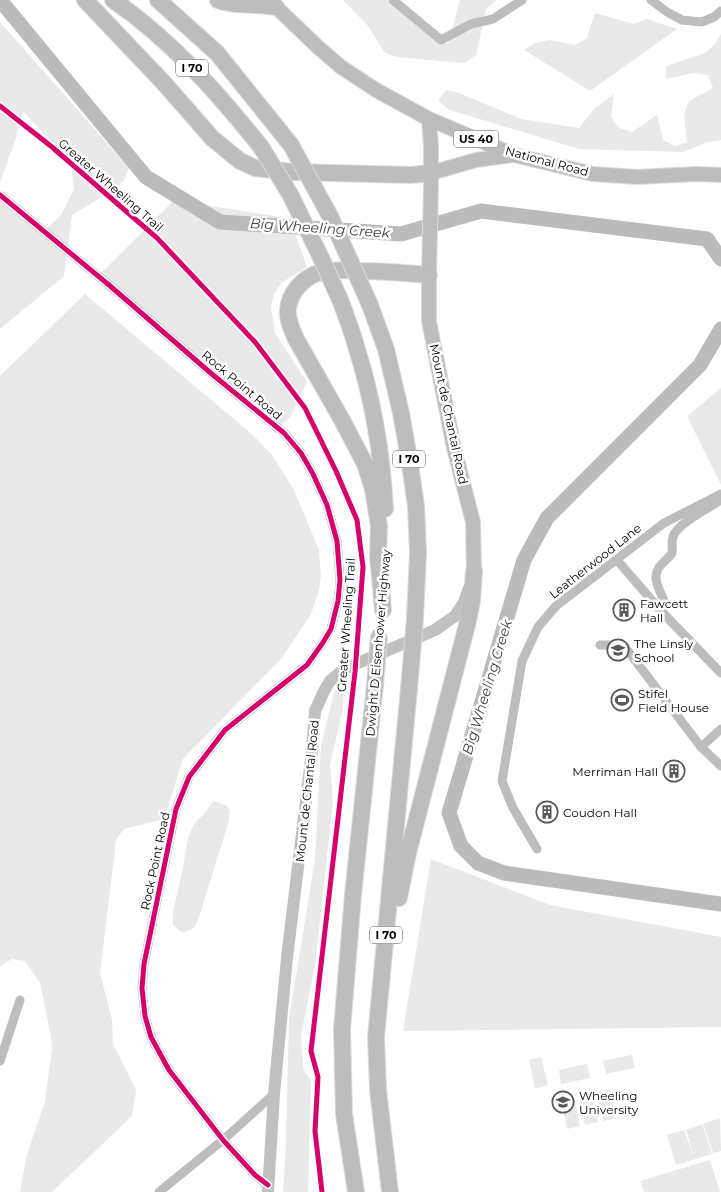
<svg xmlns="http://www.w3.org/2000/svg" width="721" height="1192" font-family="Montserrat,sans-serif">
	<rect width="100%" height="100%" fill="#fff"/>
	<g fill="#e9e9e9">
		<path d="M343 0H387L448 44 460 0H496L486 9 476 55 465 63 396 57 384 52 369 27Z"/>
		<path d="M595 13 634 24 647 19 677 29 590 91 524 50 535 43 549 40 575 45 587 38Z"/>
		<path d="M0 22 129 168 124 180 115 189 72 215 64 276 0 329V197L43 232 61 215 74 189 71 163 23 111 15 141 0 182Z"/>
		<path d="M721 34V140L708 142 683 152 579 149 450 110 438 101 446 90 459 93 521 119 579 128 595 108 614 94 611 117 619 128 632 132 657 115 663 140 675 146 687 142 684 114 689 101 713 88 708 75 694 73 666 79V66L705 53 715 44Z"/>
		<path d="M174 200 280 217 296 236 307 267 281 283 274 294 271 307 275 333 307 382 290 417 281 426 100 274Z"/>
		<path d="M85 294 253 435 272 455 294 490 319 550 321 576 319 590 311 614 281 659 183 759 164 819 124 829 116 840 100 973 112 1020 113 1044 136 1090 132 1116 52 1192H20L27 1154 45 1102 52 1049 51 1036 40 983 25 961 12 959 0 966V376Z"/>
		<path d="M721 388V485L687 416Z"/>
		<path d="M344 676 343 709 330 765 333 802 315 965 301 1035 303 1068 311 1082 308 1192H283L286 1142 289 1018 315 860 321 746 338 677Z"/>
		<path d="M214 801 227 806 230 811 228 824 199 917 194 928 182 933 173 925V912L184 863 188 837 194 824 203 815Z"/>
		<path d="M431 859 550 905 721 937V1027L403 1031Z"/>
		<path d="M632 1055 635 1068 606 1074 603 1061Z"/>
		<path d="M541 1057 548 1085 535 1089 529 1060Z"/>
		<path d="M587 1064 590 1078 561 1084 559 1070Z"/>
		<path d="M610 1090 616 1118 603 1121 596 1092Z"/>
		<path d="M592 1093 598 1122 585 1125 579 1096Z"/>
		<path d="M574 1097 580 1126 567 1129 561 1099Z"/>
		<path d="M720 1118 721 1151 713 1153 703 1124Z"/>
		<path d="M702 1124 712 1154 676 1165 667 1135 684 1130 694 1157 686 1130Z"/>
		<path d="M710 1160 720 1192H644L640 1181Z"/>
	</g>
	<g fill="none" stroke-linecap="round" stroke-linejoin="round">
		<g stroke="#bbb" stroke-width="15">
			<path d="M0 0 146 177 220 222 401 234 481 211 707 239 721 259"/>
			<path d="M721 329 700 365 547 518 524 560 449 813 461 846 478 863 504 873 721 904"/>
		</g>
		<g stroke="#dbdbdb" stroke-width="16">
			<g id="primary">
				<path d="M271 0 276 7 319 48 341 67 376 90 429 119 514 155 593 174 637 177 697 174 721 175"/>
				<path d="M429 119 431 146V186L429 275V321L454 448 473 522 474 571"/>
				<path d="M431 173 476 160 513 155"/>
			</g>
		</g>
		<g stroke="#dbdbdb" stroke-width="18">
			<g id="highway">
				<path d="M85 0 163 82 212 138 240 161 255 168 292 172 411 175 431 173"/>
				<path d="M113 0C170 39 218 93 261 147"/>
				<path d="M158 0 217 53 291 145"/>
				<path d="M218 0C231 5 242 4 255 5 262 5 269 6 276 7"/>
				<path d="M341 302C346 316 352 331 356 346 373 399 382 453 385 509"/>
				<path d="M370 305 386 349 401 413 410 464 416 506 418 553 415 618"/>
				<path d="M383 610 378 556 379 526 373 489 365 464 342 420 296 339C292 330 287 320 288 310 289 293 303 278 318 273 331 270 347 270 360 271 383 271 406 273 429 275"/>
				<path d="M399 898 408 853 468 621 472 601 474 571"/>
				<path d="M356 1192 344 1114 342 1029 353 895 375 685"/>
				<path d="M390 1192 378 1090 376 1037 410 678"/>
			</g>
		</g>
		<g stroke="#bdbdbd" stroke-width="9">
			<path d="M393 0 441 40 471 24 493 19 522 0"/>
			<path d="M651 0 667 12 682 20 702 22 714 17 721 11"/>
			<path d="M0 195 109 285 213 375 284 433 301 453 313 474 327 505 337 541 340 580 338 601 331 629 322 644 307 665 225 730 189 777 176 809 144 964 142 988 145 1016 151 1037 169 1070 223 1140 255 1175 268 1185"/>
			<path d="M617 560 661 611 721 673"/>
			<path d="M661 611 664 601C660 590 650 577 661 565 664 561 669 558 672 553 673 548 671 542 673 537 676 524 709 508 721 500"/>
			<path d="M600 645H617L625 647 701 747 721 766"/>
			<path d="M701 747 721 729"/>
			<path d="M537 849 513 808 502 781 522 661 538 627 556 606 664 523 721 494"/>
			<path d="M0 1061 20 1000"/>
			<path d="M159 1192 223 1140 274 1094"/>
		</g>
		<path stroke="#c0c0c0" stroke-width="12" d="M268 1192 274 1094 287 958 312 751 315 711 324 691 330 681 344 669 435 630 455 616 464 602 469 588"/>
		<use href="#primary" stroke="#bdbdbd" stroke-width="14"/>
		<use href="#highway" stroke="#bdbdbd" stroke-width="16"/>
		<g stroke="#dbdbdb" stroke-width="18" stroke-linecap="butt">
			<g id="highway-bridge">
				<path d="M291 145 330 216 370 305"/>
				<path d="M261 147 290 194 323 262 341 302"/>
				<path d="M410 678 415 618"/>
				<path d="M375 685 379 636"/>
			</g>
		</g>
		<use href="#highway-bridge" stroke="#bdbdbd" stroke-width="16"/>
		<g stroke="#fff" stroke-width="8">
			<g id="cycleway">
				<path d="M0 106 52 147 157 238 255 342 305 408 336 471 357 520 363 567 355 672 311 1051 318 1077 315 1131 322 1192"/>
				<path d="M0 195 109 285 213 375 284 433 301 453 313 474 327 505 337 541 340 580 338 601 331 629 322 644 307 665 225 730 189 777 176 809 144 964 142 988 145 1016 151 1037 169 1070 223 1140 255 1175 268 1185"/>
			</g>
		</g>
		<use href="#cycleway" stroke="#d6006c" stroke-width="5"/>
	</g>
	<defs>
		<g id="building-ring" transform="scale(1.125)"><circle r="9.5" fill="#fff" stroke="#595959" stroke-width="1.5"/><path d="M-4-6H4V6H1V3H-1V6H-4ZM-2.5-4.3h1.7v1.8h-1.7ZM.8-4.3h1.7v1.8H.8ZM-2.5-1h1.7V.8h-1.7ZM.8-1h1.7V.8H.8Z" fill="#595959"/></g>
		<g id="school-ring" transform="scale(1.125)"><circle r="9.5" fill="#fff" stroke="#595959" stroke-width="1.5"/><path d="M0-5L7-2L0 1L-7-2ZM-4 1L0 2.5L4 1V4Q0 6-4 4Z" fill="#595959"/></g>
		<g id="stadium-ring" transform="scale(1.125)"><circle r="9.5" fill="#fff" stroke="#595959" stroke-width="1.5"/><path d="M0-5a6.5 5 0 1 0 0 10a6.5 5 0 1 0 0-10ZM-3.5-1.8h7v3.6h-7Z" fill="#595959"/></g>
		<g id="university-ring" transform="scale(1.125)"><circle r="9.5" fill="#fff" stroke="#595959" stroke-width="1.5"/><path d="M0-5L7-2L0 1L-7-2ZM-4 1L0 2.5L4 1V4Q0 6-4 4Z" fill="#595959"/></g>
	</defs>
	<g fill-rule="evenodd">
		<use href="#building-ring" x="624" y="610"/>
		<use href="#school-ring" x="618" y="650"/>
		<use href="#stadium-ring" x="622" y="700"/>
		<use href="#building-ring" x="674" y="771"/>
		<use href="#building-ring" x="547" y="812"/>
		<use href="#university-ring" x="563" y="1102"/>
	</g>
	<g text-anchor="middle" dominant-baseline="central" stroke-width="5" stroke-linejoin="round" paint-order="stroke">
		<g fill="#fff" stroke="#4c4c4c" stroke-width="1">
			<rect x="176" y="59.5" width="32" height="17" rx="4"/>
			<rect x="453.5" y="130.5" width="45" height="17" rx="4"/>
			<rect x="393" y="450.5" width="32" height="17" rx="4"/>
			<rect x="370" y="926.5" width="32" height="17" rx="4"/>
		</g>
		<g font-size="11" font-weight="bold" fill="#000">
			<text x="192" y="68">I 70</text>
			<text x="476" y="139">US 40</text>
			<text x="409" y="459">I 70</text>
			<text x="386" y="935">I 70</text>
		</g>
		<g font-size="12" fill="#000" stroke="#fff">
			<text transform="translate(547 161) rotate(15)">National Road</text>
			<text transform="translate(111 185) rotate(41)">Greater Wheeling Trail</text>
			<text transform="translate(242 385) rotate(40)">Rock Point Road</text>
			<text transform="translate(449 414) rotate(78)">Mount de Chantal Road</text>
			<text transform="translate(595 561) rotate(-38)">Leatherwood Lane</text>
			<text transform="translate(346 625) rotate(-86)">Greater Wheeling Trail</text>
			<text transform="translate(378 643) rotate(-85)">Dwight D Eisenhower Highway</text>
			<text transform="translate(307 791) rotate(-84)">Mount de Chantal Road</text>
			<text transform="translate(155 861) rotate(-78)">Rock Point Road</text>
		</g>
		<g font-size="12" fill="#000" stroke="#fff" text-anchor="start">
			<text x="640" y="603">Fawcett<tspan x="640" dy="14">Hall</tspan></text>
			<text x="634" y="643">The Linsly<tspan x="634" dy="14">School</tspan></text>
			<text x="638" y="693">Stifel<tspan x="638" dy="14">Field House</tspan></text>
			<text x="658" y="771" text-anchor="end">Merriman Hall</text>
			<text x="563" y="812">Coudon Hall</text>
			<text x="579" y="1095">Wheeling<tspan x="579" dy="14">University</tspan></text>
		</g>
		<g font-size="14" font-style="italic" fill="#3f3f3f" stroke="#fff">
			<text transform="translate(320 228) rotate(4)">Big Wheeling Creek</text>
			<text transform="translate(487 687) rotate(-73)">Big Wheeling Creek</text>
		</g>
	</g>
</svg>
